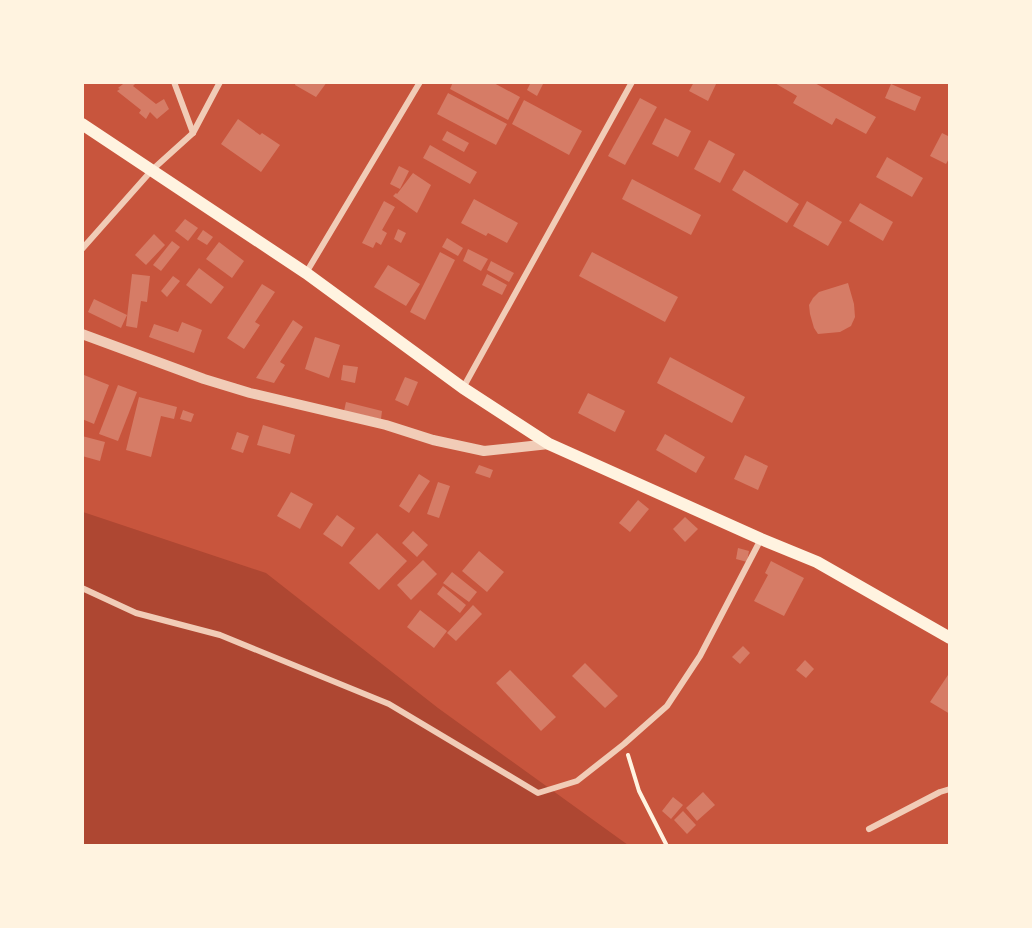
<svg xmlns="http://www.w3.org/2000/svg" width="1032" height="928" font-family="Barlow,sans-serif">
	<rect width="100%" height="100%" fill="#c8553d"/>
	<path fill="#ae4732" d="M83 512 266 573 438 708 628 845 83 846Z"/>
	<g fill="#d67c66">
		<path d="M119 82H137L133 86 156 104 164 99 169 109 157 119 150 112 146 119 139 113 141 110 117 91 120 89 118 88 123 84Z"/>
		<path d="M296 82H327L316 97 295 85Z"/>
		<path d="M453 82H492L520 97 508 120 450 89Z"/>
		<path d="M531 82H544L537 96 527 90Z"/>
		<path d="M694 82H717L708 101 689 91Z"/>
		<path d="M773 82H813L876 117 866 134 836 118 832 125 793 103 797 96Z"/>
		<path d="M891 84 921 97 915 111 885 98Z"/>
		<path d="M448 93 507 124 496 145 437 114Z"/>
		<path d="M640 98 657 107 625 165 608 156Z"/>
		<path d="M524 100 582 131 569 155 512 124Z"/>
		<path d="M665 118 691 131 678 157 652 144Z"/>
		<path d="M238 119 260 135 262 133 280 145 261 172 221 144Z"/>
		<path d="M447 131 469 143 464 152 442 140Z"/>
		<path d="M942 133 950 137V157L946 164 930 156Z"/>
		<path d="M709 140 735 154 720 183 694 169Z"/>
		<path d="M430 145 477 172 470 184 423 158Z"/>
		<path d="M887 157 923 178 912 197 876 177Z"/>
		<path d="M399 166 409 171 400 189 390 184Z"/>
		<path d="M744 170 799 204 787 223 732 190Z"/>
		<path d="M413 173 431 185 417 213 393 196 396 193 397 194Z"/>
		<path d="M632 179 701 215 691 235 622 199Z"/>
		<path d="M474 199 518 223 507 243 488 233 486 236 461 223Z"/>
		<path d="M384 201 395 207 382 230 387 233 381 245 376 242 373 248 362 243Z"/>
		<path d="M807 201 842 222 828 246 793 226Z"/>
		<path d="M860 203 893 222 883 241 849 221Z"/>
		<path d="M185 219 198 228 188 241 175 231Z"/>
		<path d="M398 229 406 233 401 243 394 239Z"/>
		<path d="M203 230 213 237 207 245 197 239Z"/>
		<path d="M154 234 165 245 146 265 135 255Z"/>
		<path d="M447 238 463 248 458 256 442 247Z"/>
		<path d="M172 241 180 247 161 271 153 265Z"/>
		<path d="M219 242 244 261 232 278 206 259Z"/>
		<path d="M468 249 488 259 481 271 463 261Z"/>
		<path d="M440 252 455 260 425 320 410 312Z"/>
		<path d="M592 252 678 297 665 322 579 276Z"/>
		<path d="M491 261 514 273 509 282 487 270Z"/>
		<path d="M388 265 420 284 406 306 374 287Z"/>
		<path d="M199 268 224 287 211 304 186 285Z"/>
		<path d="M132 274 150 276 147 302 141 301 137 328 126 326Z"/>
		<path d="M487 274 507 285 502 295 482 285Z"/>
		<path d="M173 276 180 281 167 297 161 291Z"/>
		<path d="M848 283 854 304 855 317 851 326 840 332 818 334 814 328 810 314 809 305 813 298 819 292Z"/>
		<path d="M262 284 275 292 255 322 260 325 244 349 227 338Z"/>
		<path d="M94 299 127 315 121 328 88 312Z"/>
		<path d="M293 320 303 327 280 362 285 365 274 383 256 378Z"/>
		<path d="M182 322 202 330 194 353 149 337 154 324 178 332Z"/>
		<path d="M315 337 340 345 329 378 305 369Z"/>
		<path d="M670 357 745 397 732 423 657 383Z"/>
		<path d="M343 365 358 367 355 383 341 380Z"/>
		<path d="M84 375 109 385 94 424 82 419V380Z"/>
		<path d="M405 377 418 382 408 406 395 400Z"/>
		<path d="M118 385 137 392 118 441 99 434Z"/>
		<path d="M588 393 625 411 615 432 578 413Z"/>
		<path d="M139 397 177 407 174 419 161 416 151 457 126 450Z"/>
		<path d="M346 402 382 411 381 419 344 411Z"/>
		<path d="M183 410 194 414 191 422 180 419Z"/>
		<path d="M263 425 295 435 290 454 257 445Z"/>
		<path d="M237 432 249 436 243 453 231 449Z"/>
		<path d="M665 434 705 457 696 473 656 450Z"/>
		<path d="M82 436 105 442 100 461 82 456Z"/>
		<path d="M745 455 768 466 758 490 734 479Z"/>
		<path d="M479 465 493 470 490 478 475 473Z"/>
		<path d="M419 474 430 481 409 513 399 506Z"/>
		<path d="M438 482 450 486 439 518 427 514Z"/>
		<path d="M291 492 313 504 300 529 277 516Z"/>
		<path d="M638 500 649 509 630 532 619 523Z"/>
		<path d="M337 515 355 528 342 547 323 534Z"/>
		<path d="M685 517 698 529 685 542 673 529Z"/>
		<path d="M413 531 428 545 417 557 402 543Z"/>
		<path d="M377 533 407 561 379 590 349 563Z"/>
		<path d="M738 548 749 551 747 562 736 559Z"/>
		<path d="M479 551 504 572 487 592 462 571Z"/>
		<path d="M423 560 437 574 411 600 397 585Z"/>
		<path d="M771 561 804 578 784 616 754 601 768 575 765 573Z"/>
		<path d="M452 572 477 592 469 602 443 583Z"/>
		<path d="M443 586 466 605 460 613 437 594Z"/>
		<path d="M473 605 482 614 456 641 447 633Z"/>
		<path d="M420 610 447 631 434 648 407 627Z"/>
		<path d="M743 646 750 653 740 664 732 657Z"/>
		<path d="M805 660 814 669 806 678 796 670Z"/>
		<path d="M585 663 618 696 605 708 572 676Z"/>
		<path d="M510 670 556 717 541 731 496 683Z"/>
		<path d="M950 672V714L930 702Z"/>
		<path d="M703 792 715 805 697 821 686 808Z"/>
		<path d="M673 797 683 805 671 819 662 811Z"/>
		<path d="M683 811 696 825 687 834 674 820Z"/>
	</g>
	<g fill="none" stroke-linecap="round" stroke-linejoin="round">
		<path stroke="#fff3e0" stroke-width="4" d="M628 755 639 791 667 846"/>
		<g stroke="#f1ccb7" stroke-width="6">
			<path d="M174 82 193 133"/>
			<path d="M82 249 152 170 193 133 220 82"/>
			<path d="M306 273 420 82"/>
			<path d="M463 388 632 82"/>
			<path d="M82 588 136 613 220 635 389 704 538 793 577 781 624 744 667 706 700 656 761 539"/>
			<path d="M869 829 940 792 950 789"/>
		</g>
		<path stroke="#f1ccb7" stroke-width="10" d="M82 334 204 379 250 393 386 425 433 440 484 451 549 444"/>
		<path stroke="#fff3e0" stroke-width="12" d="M82 124 306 273 463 388 549 444 761 539 817 562 950 638"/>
	</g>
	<rect width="1032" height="928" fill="none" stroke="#fff3e0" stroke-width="168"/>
</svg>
